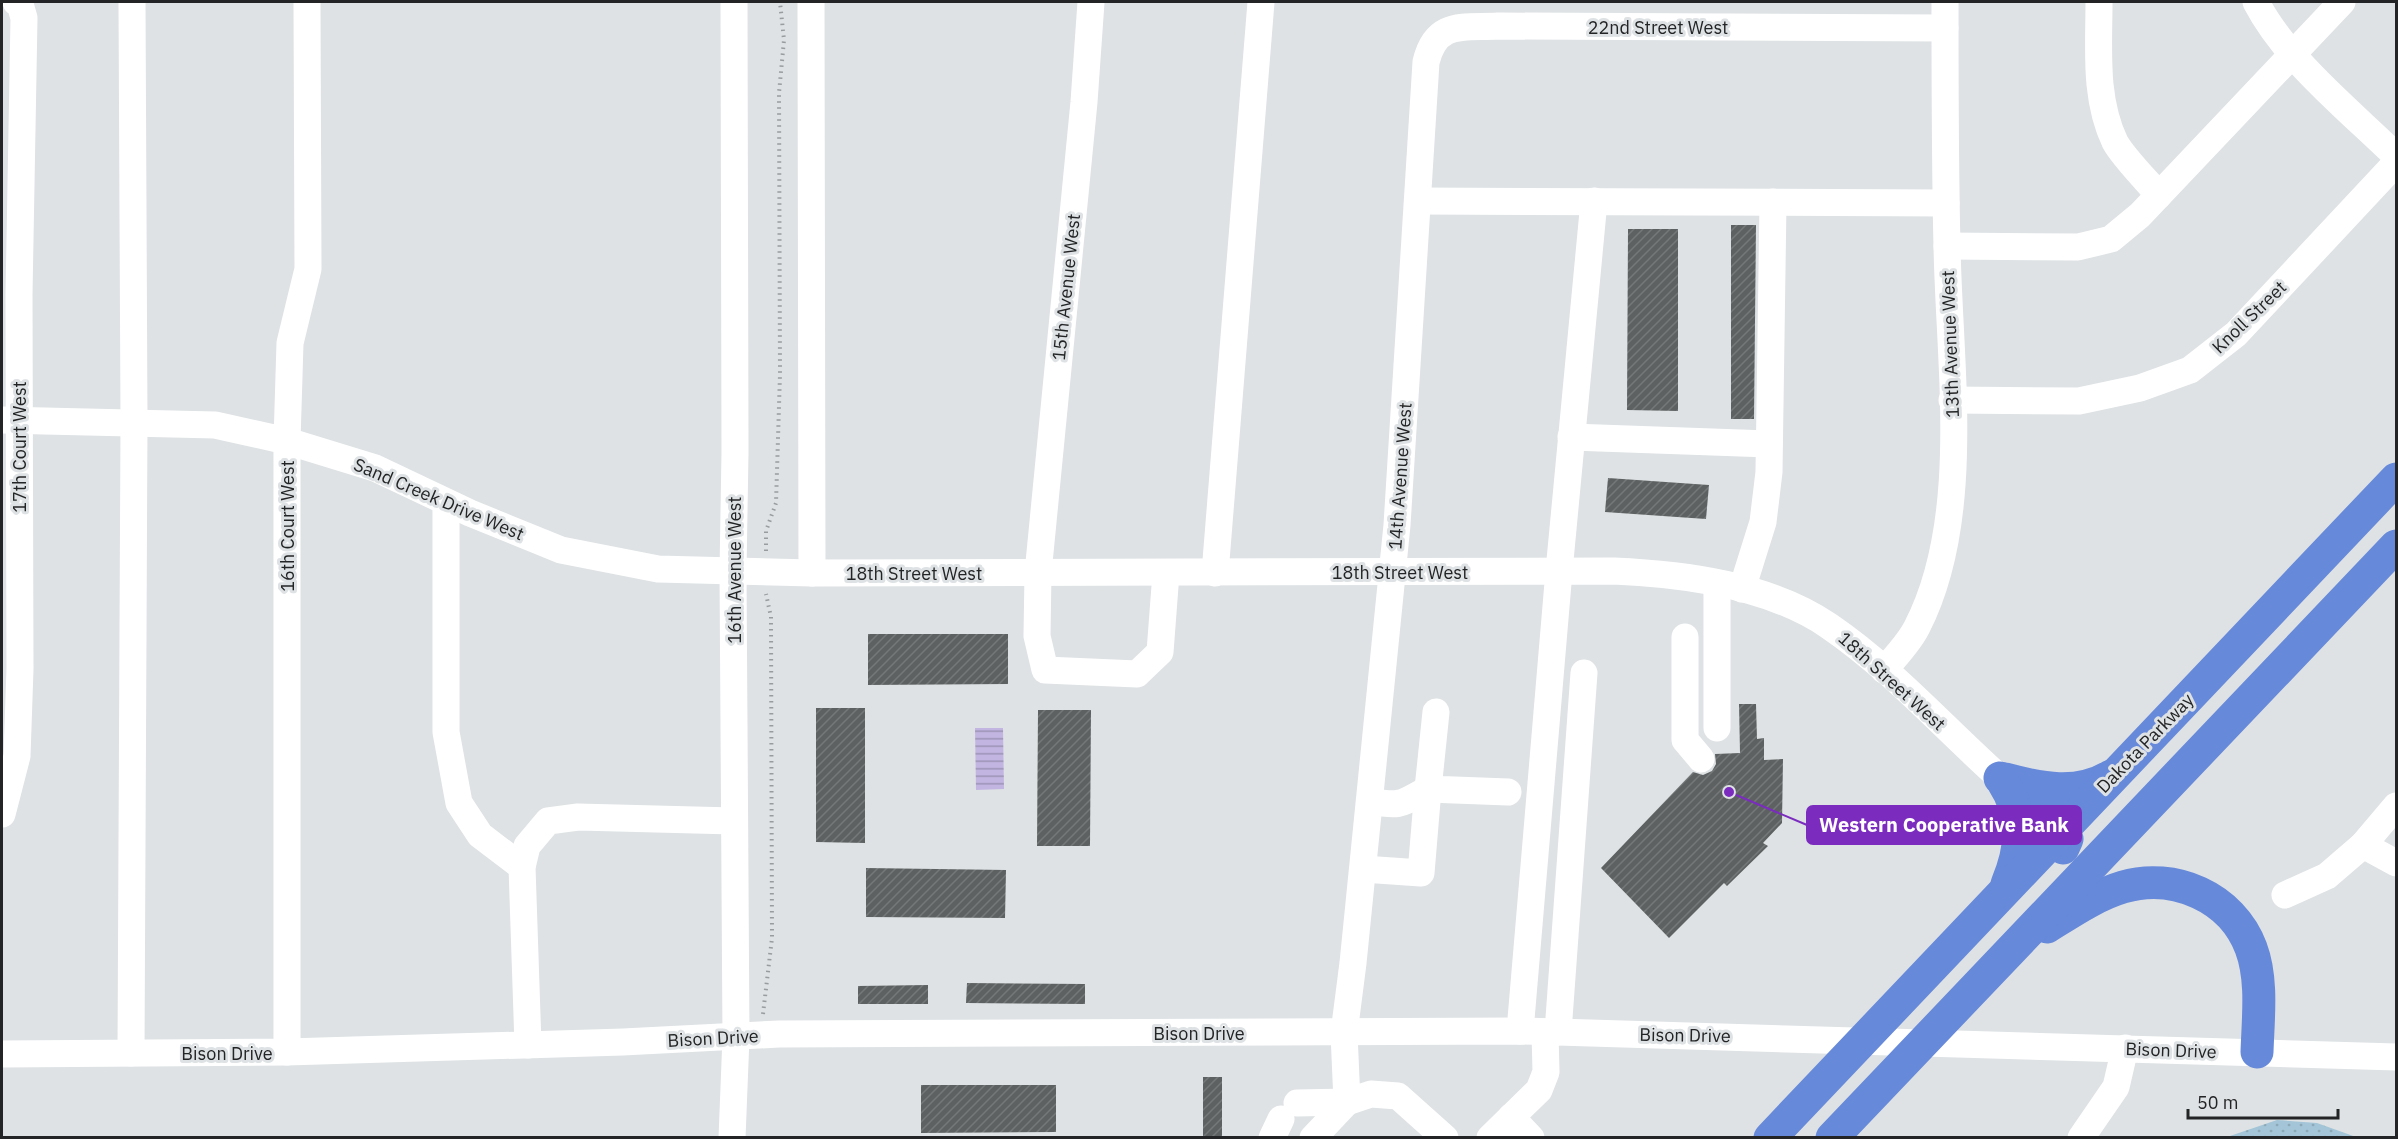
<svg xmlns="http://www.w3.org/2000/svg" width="2398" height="1139" font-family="'IBM Plex Sans',sans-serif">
	<defs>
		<pattern id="green-dots" width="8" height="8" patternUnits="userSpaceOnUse" patternTransform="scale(1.5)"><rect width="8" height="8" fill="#a3c5d7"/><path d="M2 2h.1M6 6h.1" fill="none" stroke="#8ca9b8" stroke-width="1.8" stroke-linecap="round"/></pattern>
		<pattern id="water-rules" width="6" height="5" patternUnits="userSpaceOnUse" patternTransform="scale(1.5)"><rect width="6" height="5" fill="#c2b5e1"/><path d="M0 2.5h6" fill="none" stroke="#9d93b6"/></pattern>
		<pattern id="building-hatch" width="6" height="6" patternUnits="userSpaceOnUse" patternTransform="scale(1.5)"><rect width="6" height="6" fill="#5d6161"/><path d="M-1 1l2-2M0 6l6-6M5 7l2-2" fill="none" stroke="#757878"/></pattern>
	</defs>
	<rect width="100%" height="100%" fill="#dee2e4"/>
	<path fill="url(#green-dots)" d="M2277 1120 2317 1123 2356 1137H2227Z"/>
	<path fill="url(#water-rules)" d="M975 728H1003L1004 789 976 790Z"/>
	<g fill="url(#building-hatch)">
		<path d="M1731 225H1756L1754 419H1731Z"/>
		<path d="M1628 229H1678V411L1627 410Z"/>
		<path d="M1608 478 1709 485 1706 519 1605 512Z"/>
		<path d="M868 634H1008V684L868 685Z"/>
		<path d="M1739 704H1756L1757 739 1764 738V760L1783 759 1782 823 1763 843 1768 846 1727 886 1724 883 1669 938 1601 868 1693 772 1703 775 1712 771 1716 764 1715 754 1740 753Z"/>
		<path d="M816 708H865V843L816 842Z"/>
		<path d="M1038 710H1091L1090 846H1037Z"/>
		<path d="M866 868 1006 870 1005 918 866 917Z"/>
		<path d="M967 983 1085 984V1004L966 1003Z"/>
		<path d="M928 985V1004H858V986Z"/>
		<rect x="1203" y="1077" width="19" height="60"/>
		<path d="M921 1085H1056V1132L921 1133Z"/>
	</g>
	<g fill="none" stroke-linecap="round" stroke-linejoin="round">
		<g stroke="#999c9e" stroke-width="4" stroke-dasharray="1.5 4.5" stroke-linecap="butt">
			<path d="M766 551V531L776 503 780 374 779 93 784 40 780 2"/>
			<path d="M763 1014 772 938 771 617 766 594"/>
		</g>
		<g stroke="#fff" stroke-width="27">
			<path d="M811 2 812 573"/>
			<path d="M1091 2 1084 102 1038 573 1037 636 1045 670 1137 674 1160 652 1166 573"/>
			<path d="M2099 2C2099 49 2094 98 2115 142 2123 157 2147 181 2159 195"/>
			<path d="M2256 2C2286 60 2349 110 2396 156"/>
			<path d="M1418 201 1946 203"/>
			<path d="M1947 246 2078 247 2111 239 2140 215 2342 2"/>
			<path d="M1952 400 2079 401 2140 388 2190 370 2236 334 2396 163"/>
			<path d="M2 420 215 425 287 441 375 468 470 513 561 550 658 569 812 573 1614 571C1685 574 1769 585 1829 626 1892 669 1944 728 2000 778"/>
			<path d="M1571 437 1769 444"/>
			<path d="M446 502V732L459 803 480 835 522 867"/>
			<path d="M1215 573 1261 2"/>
			<path d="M1717 583V728"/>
			<path d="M1742 589 1763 522 1769 472 1773 202"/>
			<path d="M1685 637V740L1701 759"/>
			<path d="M1884 670C1896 656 1909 643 1917 627 1973 518 1949 365 1947 246 1945 165 1945 83 1945 2"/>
			<path d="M1436 712 1428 789 1508 792"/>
			<path d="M2 814 17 756 20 669 19 295 24 18 20 4 16 2"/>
			<path d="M2363 845 2396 863"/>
			<path d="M1363 869 1421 873 1428 789C1401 804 1401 807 1370 801"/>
			<path d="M2285 895 2327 876 2363 845 2396 806"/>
			<path d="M1520 1031 1559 571 1594 201"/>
			<path d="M1558 1032 1584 673"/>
			<path d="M528 1045 522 867 527 846 548 821 578 817 734 821"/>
			<path d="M287 1052V441L290 343 308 269 307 3"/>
			<path d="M131 1053 134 422 132 2"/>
			<path d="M2 1054 287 1052 623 1042 779 1034 1520 1031 2396 1057"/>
			<path d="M1297 1103 1347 1102"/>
			<path d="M1511 1117 1531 1138"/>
			<path d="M732 1138 736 1037 733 572 735 452 734 2"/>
			<path d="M1272 1138 1281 1119"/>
			<path d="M1313 1138 1347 1102"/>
			<path d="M1445 1138 1398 1096 1371 1094 1347 1102 1344 1033 1353 963 1397 525 1426 62C1436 20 1463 28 1498 26L1945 28"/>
			<path d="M1490 1138 1539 1090 1546 1072 1545 1032"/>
			<path d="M2081 1138 2116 1087 2125 1048"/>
		</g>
		<g stroke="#6789da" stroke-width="33">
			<path d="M2000 778 2063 829 2067 839 2063 848"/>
			<path d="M2005 779C2042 789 2077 796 2111 776"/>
			<path d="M2003 782C2025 816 2022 848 2007 884"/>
			<path d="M2047 927C2071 912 2096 895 2123 887 2174 872 2232 897 2251 948 2263 980 2258 1019 2257 1052"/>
			<path d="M1770 1138 2396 479"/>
			<path d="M1832 1138 2396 546"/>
		</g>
	</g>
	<g text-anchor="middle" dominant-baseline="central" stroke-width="6" stroke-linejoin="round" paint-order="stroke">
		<g font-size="18" fill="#232425" stroke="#dee2e4">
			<text x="1658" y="27">22nd Street West</text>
			<text transform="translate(1066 287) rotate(-84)">15th Avenue West</text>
			<text transform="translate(2249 317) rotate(-44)">Knoll Street</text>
			<text transform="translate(1950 344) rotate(-92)">13th Avenue West</text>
			<text transform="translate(19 447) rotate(-90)">17th Court West</text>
			<text transform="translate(1400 476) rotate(-86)">14th Avenue West</text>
			<text transform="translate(439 499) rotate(23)">Sand Creek Drive West</text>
			<text transform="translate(287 526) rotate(-90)">16th Court West</text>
			<text transform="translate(734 570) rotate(-90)">16th Avenue West</text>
			<text x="1400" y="572">18th Street West</text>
			<text x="914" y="573">18th Street West</text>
			<text transform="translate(1892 681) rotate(42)">18th Street West</text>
			<text transform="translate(2145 743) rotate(-46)">Dakota Parkway</text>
			<text x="1199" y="1033">Bison Drive</text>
			<text transform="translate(1685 1035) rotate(1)">Bison Drive</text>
			<text transform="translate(713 1038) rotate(-3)">Bison Drive</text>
			<text transform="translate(2171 1050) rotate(2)">Bison Drive</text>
			<text x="227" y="1053">Bison Drive</text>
		</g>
	</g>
	<path fill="none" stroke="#7b2cbf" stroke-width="2" d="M1729 792L1807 825"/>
	<circle fill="#7b2cbf" stroke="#dee2e4" stroke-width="2" cx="1729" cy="792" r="6"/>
	<rect fill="#7b2cbf" stroke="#7b2cbf" stroke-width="2" x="1807" y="806" width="274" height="38" rx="6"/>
	<g font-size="20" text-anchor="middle" font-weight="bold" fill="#fff">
		<text x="1944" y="832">Western Cooperative Bank</text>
	</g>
	<rect width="2398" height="1139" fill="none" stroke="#232425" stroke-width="6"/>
	<path d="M2188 1109v9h150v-9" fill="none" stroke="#232425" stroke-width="3"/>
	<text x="2197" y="1109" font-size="18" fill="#232425" stroke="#dee2e4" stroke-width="4.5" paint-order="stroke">50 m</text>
</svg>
